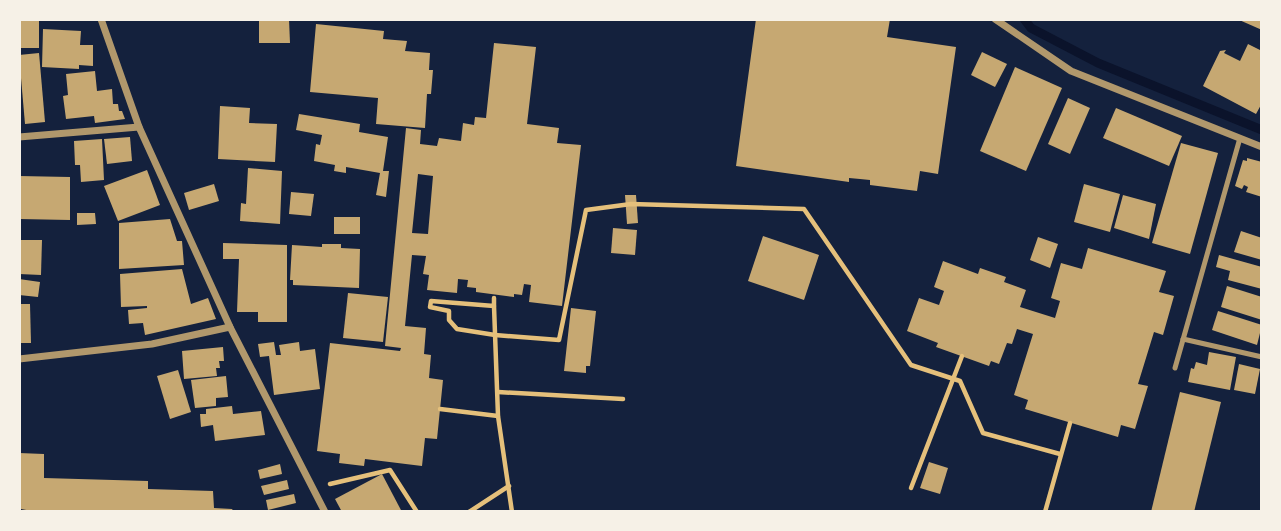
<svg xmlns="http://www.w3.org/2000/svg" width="1281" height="531" font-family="Lato,sans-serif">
	<rect width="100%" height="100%" fill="#14213d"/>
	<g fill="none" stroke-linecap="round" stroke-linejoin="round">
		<path stroke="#0b132b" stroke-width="9" d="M1024 19 1031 28 1098 63 1262 130"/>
	</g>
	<g fill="#c6a872" fill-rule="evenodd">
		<rect x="19" y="19" width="20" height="29"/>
		<path d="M259 19H289L290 43H259Z"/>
		<path d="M756 19H890L887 37 956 47 938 174 920 171 917 191 870 185V180L860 179 849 178V182L736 166Z"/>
		<path d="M1237 19H1262V30Z"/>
		<path d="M316 24 384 31 383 39 407 41 405 51 430 53 429 70H433L431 94H427L425 128 376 124 378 98 310 92Z"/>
		<path d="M43 29 81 31 80 45H93V66L79 65V69L42 67Z"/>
		<path d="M494 43 536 47 527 124 559 128 557 143 581 145 562 306 529 302 531 285 524 284 522 295 514 294V297L476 292V288L467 287 468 280 458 279 457 293 427 290 429 275 423 274 426 256 412 255 405 326 426 328 424 354 431 355 429 378 443 380 437 439 425 438 422 466 365 459 364 466 339 463 340 454 317 451 330 343 400 351 401 348 385 346 406 128 421 130 420 144 437 146 439 138 461 141 463 123 474 125 475 117 486 118ZM418 174 433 176 428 234 412 233Z"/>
		<path d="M1248 44 1262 51V103L1256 114 1203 86 1220 51 1226 50 1224 53 1240 61Z"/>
		<path d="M982 52 1007 64 995 87 971 75Z"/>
		<path d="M39 53 45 122 25 124 19 55Z"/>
		<path d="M1015 67 1062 88 1026 171 980 151Z"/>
		<path d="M95 71 97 91 112 89 113 104H118L119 111H122L125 119 95 123 94 116 66 119 63 96 68 95 66 74Z"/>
		<path d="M1068 98 1090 108 1070 154 1048 144Z"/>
		<path d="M220 106 250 108 249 123 277 124 275 162 218 159Z"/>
		<path d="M1116 108 1182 136 1169 166 1103 138Z"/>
		<path d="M299 114 360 124 359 132 388 137 383 171H389L386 197 376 195 380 173 346 167V173L334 171 335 165 314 161 316 144 320 145 322 135 296 130Z"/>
		<path d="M130 137 132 161 107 164 104 139Z"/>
		<path d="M102 139 104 180 81 182 80 165H75L74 141Z"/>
		<path d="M1181 143 1218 153 1190 254 1152 243Z"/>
		<path d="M1247 158 1262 162V197L1246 192 1248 187 1244 185 1242 189 1235 186 1243 160 1247 161Z"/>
		<path d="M248 168 282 171 280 224 240 221 241 203 246 204Z"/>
		<path d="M147 170 160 205 118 221 104 186Z"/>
		<path d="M19 176 70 177V220L19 219Z"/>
		<path d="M214 184 219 201 189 210 184 193Z"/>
		<path d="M1084 184 1120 194 1110 232 1074 222Z"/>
		<path d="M291 192 314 194 311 216 289 214Z"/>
		<path d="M625 195H636L638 223 627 224Z"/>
		<path d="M1123 195 1156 204 1149 239 1114 228Z"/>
		<path d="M77 213H95L96 224 77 225Z"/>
		<rect x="334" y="217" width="26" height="17"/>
		<path d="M170 219 177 241H182L184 265 119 269V223Z"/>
		<path d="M613 228 637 230 635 255 611 253Z"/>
		<path d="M1241 231 1262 238V260L1234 252Z"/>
		<path d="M763 236 819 255 804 300 748 281Z"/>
		<path d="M1038 237 1058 244 1050 268 1030 260Z"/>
		<path d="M19 240H42L41 275 19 274Z"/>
		<path d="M223 243 287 245V322H258V312H237L239 259H223Z"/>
		<path d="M322 244H341V248L360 249 359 288 293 285V280H290L292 245 322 247Z"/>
		<path d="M1088 248 1166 271 1159 292 1174 296 1163 335 1154 332 1138 384 1148 386 1135 429 1121 425 1118 437 1025 409 1028 400 1014 395 1033 334 1017 329 1012 344 1007 343 999 364 991 361 989 366 936 347 938 343 907 331 919 298 939 305 944 291 934 287 943 261 978 274 980 268 1006 277 1004 282 1026 290 1020 307 1055 318 1060 301 1051 298 1061 263 1082 269Z"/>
		<path d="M1219 255 1262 267V289L1228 280 1230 271 1216 267Z"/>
		<path d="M182 269 191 304 208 298 216 319 145 335 143 323 129 324 128 310 147 308V306L121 307 120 274Z"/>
		<path d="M19 279 40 282 38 297 19 295Z"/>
		<path d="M1227 286 1262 297V320L1221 307Z"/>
		<path d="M348 293 388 297 383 342 343 338Z"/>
		<path d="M19 304H30L31 343H19Z"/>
		<path d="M571 308 596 311 590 366H586V373L564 371Z"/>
		<path d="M1218 311 1262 325 1257 345 1212 330Z"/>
		<path d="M274 342 276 355H281L279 345 299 342 300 351 315 349 320 389 274 395 269 356 260 357 258 344Z"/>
		<path d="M223 347 224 361H219L220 368H216L217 376 184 379 182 351Z"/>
		<path d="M1209 352 1236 357 1230 390 1188 382 1191 368 1194 369 1196 362 1207 365Z"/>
		<path d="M1239 364 1260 369 1255 394 1234 390Z"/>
		<path d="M178 370 191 412 170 419 157 376Z"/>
		<path d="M226 376 228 397 216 398V406L195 408 191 380Z"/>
		<path d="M1180 392 1221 402 1194 512H1151Z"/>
		<path d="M232 406 233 414 261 411 265 435 215 441 213 425 201 427 200 414H206V409Z"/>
		<path d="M19 453 44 454V478L148 481V489L213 491 214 508 232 509 234 512H37L21 509Z"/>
		<path d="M929 462 948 468 940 494 920 488Z"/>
		<path d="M280 464 282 474 260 479 258 470Z"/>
		<path d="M382 474 402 512H342L335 499Z"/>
		<path d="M287 480 289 489 264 495 261 486Z"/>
		<path d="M294 494 296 503 268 510 266 500Z"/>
	</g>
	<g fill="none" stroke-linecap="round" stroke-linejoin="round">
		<g stroke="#e5c07b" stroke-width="4.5">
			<path d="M494 298V306L431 301 430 307 449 311V320L457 329 495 335 559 340 586 210 631 204 804 209 911 365 960 381 983 433 1060 454"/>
			<path d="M494 306 498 416 512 512"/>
			<path d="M498 392 623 399"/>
			<path d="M440 409 498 416"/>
			<path d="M330 484 390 470 417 512"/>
			<path d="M911 488 962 356"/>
			<path d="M469 512 509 486"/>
			<path d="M1045 512 1070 423"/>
		</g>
		<g stroke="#b1986c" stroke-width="5">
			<path d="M1183 339 1262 357"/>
			<path d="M1175 368 1240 138"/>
		</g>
		<g stroke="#b1986c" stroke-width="7">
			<path d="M101 19 139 127 230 327 325 512"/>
			<path d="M995 19 1071 71 1262 147"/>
			<path d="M19 137 139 127"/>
			<path d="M19 359 152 344 230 327"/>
		</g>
	</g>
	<rect width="1281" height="531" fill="none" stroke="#f6f1e7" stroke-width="42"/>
</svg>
